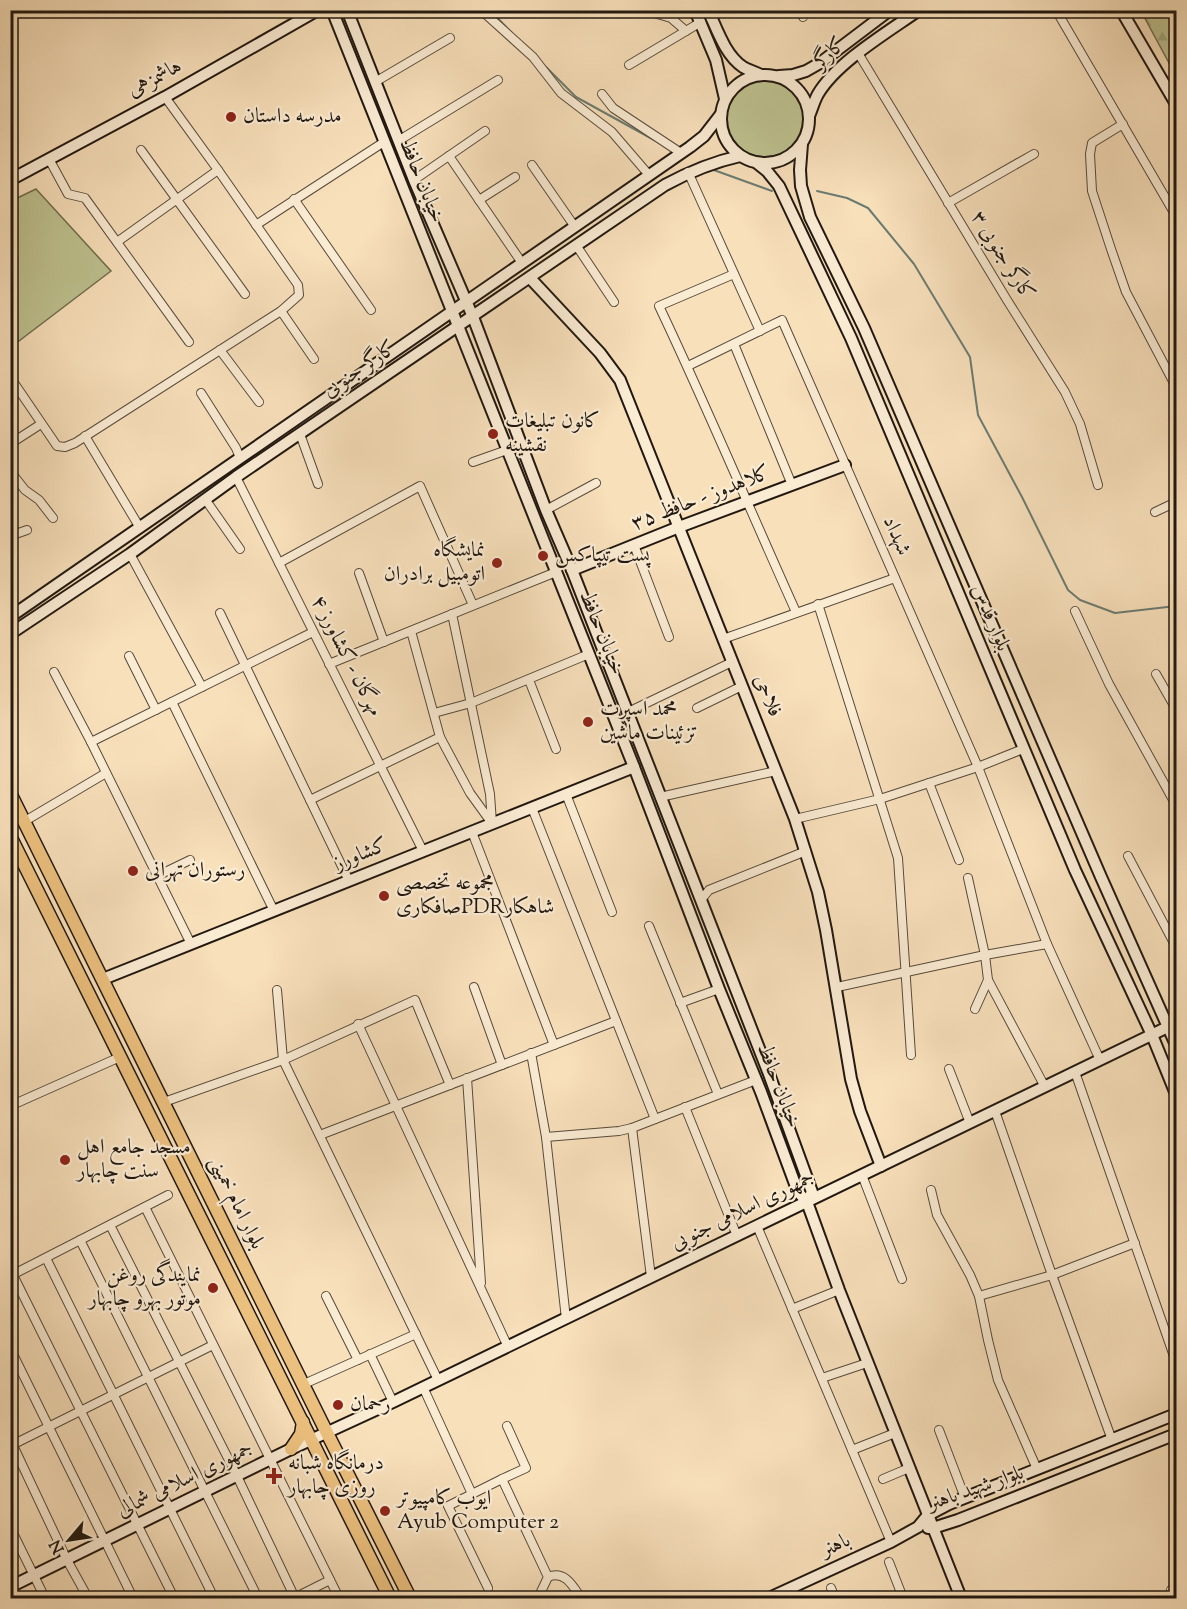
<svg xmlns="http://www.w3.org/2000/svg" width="1187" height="1609" font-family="'Sorts Mill Goudy',Amiri,serif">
	<defs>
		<pattern id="forest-firs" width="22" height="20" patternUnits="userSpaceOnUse" patternTransform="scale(1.5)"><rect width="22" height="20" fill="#bec290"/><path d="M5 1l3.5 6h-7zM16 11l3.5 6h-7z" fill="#a3a67b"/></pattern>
	</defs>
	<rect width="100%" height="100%" fill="#f8e0bb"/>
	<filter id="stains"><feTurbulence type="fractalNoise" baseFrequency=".00333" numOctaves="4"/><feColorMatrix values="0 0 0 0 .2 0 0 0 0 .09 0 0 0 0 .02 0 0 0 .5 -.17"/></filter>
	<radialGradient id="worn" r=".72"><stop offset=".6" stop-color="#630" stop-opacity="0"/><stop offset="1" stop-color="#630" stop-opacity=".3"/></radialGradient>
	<g fill="#bec290" stroke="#706d50" stroke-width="1.5">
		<circle cx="765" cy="119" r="38"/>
		<path d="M36 189 111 271 11 347V201Z"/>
	</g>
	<path fill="url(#forest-firs)" stroke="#706d50" stroke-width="1.5" d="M1141 11H1176V76Z"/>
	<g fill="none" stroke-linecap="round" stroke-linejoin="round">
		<g stroke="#6b7b71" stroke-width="2">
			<path d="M490 10 513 34"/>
			<path d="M545 66 576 97 656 141"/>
			<path d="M711 169 772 191"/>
			<path d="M817 191 847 198 868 208 914 264 970 357 978 415 1022 497 1068 590 1080 600 1115 613 1176 606"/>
		</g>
		<g stroke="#574a3b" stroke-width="10">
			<g id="street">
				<path d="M481 10 533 57 561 93 612 132 649 175"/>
				<path d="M644 10 671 18 686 31"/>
				<path d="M800 10 803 17"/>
				<path d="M1056 10 1176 216"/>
				<path d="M858 53 1007 300 1065 392 1080 424 1098 485"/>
				<path d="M629 65 701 22"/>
				<path d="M375 82 450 38"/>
				<path d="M602 94 613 108 681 153"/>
				<path d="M1123 124 1092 143 1090 154 1092 191 1111 249 1126 292 1176 387"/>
				<path d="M398 141 498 80"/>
				<path d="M141 150 245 294"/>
				<path d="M449 156 522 263"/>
				<path d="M49 159 68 194 85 198 189 342"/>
				<path d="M532 165 575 227"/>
				<path d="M688 172 760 331"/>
				<path d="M414 180 485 131"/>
				<path d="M294 199 371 310"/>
				<path d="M479 200 515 177"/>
				<path d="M948 203 1034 154"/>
				<path d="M256 225 384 142"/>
				<path d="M117 242 218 170"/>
				<path d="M576 245 614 302"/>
				<path d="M734 274 659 306C707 407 750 510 796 612"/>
				<path d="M281 311 314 359"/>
				<path d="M734 344 792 485"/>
				<path d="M220 350 259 402"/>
				<path d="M688 366 782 320 978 767 1047 944 1100 1060"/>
				<path d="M10 377 57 446 65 447 75 443 281 311 299 295 298 285 218 170 165 97"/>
				<path d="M201 393 236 448 240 458"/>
				<path d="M300 434 318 484"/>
				<path d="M85 436 140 528"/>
				<path d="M10 444 41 424"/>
				<path d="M473 462 507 450"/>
				<path d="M10 471 25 490 39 500 53 518"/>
				<path d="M236 477 423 851"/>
				<path d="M205 499 240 549"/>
				<path d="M546 510 596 483"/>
				<path d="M1155 512 1176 502"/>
				<path d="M10 536 27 530"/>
				<path d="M634 545 669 637"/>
				<path d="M130 554 202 687"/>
				<path d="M279 563 420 486 473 605"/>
				<path d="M359 573 384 642"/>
				<path d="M818 604 898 858 911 1055"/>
				<path d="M1075 611 1109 684 1176 805"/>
				<path d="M220 613 349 881"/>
				<path d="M452 614 490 794 492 823"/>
				<path d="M723 639 895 578"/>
				<path d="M129 656 156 710"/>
				<path d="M329 664 556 572"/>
				<path d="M54 672 91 742 191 944"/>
				<path d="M1156 674 1176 709"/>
				<path d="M529 680 556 749"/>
				<path d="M172 702 274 911"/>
				<path d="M697 708 742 686"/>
				<path d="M628 712 732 662"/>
				<path d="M434 713 471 703 589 654"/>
				<path d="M440 737 470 793 491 822"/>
				<path d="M91 742 313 632"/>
				<path d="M929 783 959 860"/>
				<path d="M566 794 612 912"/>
				<path d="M660 797 776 771"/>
				<path d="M310 800 440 737 411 631"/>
				<path d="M532 808 655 1119"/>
				<path d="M795 819 880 799 978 767 1023 749"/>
				<path d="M25 821 106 773"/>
				<path d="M472 832 554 1045"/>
				<path d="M1128 856 1176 947"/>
				<path d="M157 876 190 860"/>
				<path d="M968 878 985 955 988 980 975 1009"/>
				<path d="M701 900 709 890 806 851"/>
				<path d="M649 926 718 1094"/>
				<path d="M988 980 1045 1087"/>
				<path d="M474 987 502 1065"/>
				<path d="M837 987 985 955 1047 944"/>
				<path d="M277 990 283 1060 438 1380"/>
				<path d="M680 1003 719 989"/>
				<path d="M358 1024 508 1347"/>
				<path d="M531 1053 546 1137 566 1319"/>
				<path d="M949 1069 970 1123"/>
				<path d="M1075 1072 1176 1362"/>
				<path d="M467 1078 481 1283"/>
				<path d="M164 1102 283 1060 415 1000 450 1085"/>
				<path d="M10 1106 120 1057"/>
				<path d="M685 1107 737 1236"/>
				<path d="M995 1111 1052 1275 1112 1440"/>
				<path d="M632 1128 651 1277"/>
				<path d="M320 1135 616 1021"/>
				<path d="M546 1137 619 1131 632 1128 756 1080"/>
				<path d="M862 1175 902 1279"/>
				<path d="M931 1190 937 1215 970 1275 979 1296 988 1340 998 1380 1037 1469"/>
				<path d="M145 1207 339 1598"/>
				<path d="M110 1225 237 1476 295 1598"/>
				<path d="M757 1226 891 1542"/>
				<path d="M80 1240 258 1598"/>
				<path d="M46 1258 214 1598"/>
				<path d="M13 1275 174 1598"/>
				<path d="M10 1276 168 1195"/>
				<path d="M326 1296 358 1360"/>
				<path d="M979 1296 1052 1275 1135 1243"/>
				<path d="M792 1309 839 1290"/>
				<path d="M10 1348 133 1598"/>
				<path d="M370 1354 393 1402"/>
				<path d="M822 1378 867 1363"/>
				<path d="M304 1384 416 1334"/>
				<path d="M423 1387 472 1494 502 1479 548 1577 538 1598"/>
				<path d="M939 1430 965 1498"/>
				<path d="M10 1439 67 1560 88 1598"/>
				<path d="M10 1446 213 1345"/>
				<path d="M852 1450 895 1433"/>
				<path d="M502 1479 526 1468 507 1426"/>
				<path d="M883 1479 909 1468"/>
				<path d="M472 1494 448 1506 488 1588"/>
				<path d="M10 1527 45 1598"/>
				<path d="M889 1562 903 1598"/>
				<path d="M548 1577C565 1570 573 1586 581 1598"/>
				<path d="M831 1588 835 1598"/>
				<path d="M1171 1590 1174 1598"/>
				<path d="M294 1598 330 1580"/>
			</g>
		</g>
		<g stroke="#211810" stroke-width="14">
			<g id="secondary">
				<path d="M332 10 634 767 719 989 761 1092 798 1192 807 1202 839 1290 961 1598"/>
				<path d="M347 10 414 180 473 317 546 510 572 570 769 1074 812 1192 807 1202"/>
				<path d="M695 10 716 60 725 99"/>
				<path d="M708 10C717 29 725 55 743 67 748 70 755 72 761 75"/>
				<path d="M1121 10 1176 104"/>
				<circle cx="765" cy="119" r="44"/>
				<path d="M779 76 793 75 806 71 820 63 890 10"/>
				<path d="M809 116C812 109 814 101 818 94 837 62 888 32 919 10"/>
				<path d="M802 144 800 170 801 186 810 217 864 328 1101 877 1176 1045"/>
				<path d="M757 163 767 171 779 186 851 338 1075 870 1152 1035 1176 1094"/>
				<path d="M10 180 165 97 318 10"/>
				<path d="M530 278 600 353 620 380 795 819 818 892 826 930 851 1079 860 1111 881 1166"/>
				<path d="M572 570 679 527 845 465"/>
				<path d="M10 617 690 147 704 136 721 114"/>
				<path d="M10 634 130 554 236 477 665 185C689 172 713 162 740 156"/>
				<path d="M103 979 634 767"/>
				<path d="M928 1528H933L958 1520 1176 1434"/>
				<path d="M10 1587 291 1449 393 1402 1176 1023"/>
				<path d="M769 1598 891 1542 918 1527 928 1515 949 1504 1176 1414"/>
			</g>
		</g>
		<g stroke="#211810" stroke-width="15">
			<g id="primary">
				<path d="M10 793 327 1433 410 1598"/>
				<path d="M10 836 390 1598"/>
				<path d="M291 1449 301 1434 303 1422"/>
			</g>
		</g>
		<use href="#street" stroke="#faebd3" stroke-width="8"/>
		<use href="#secondary" stroke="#faebd3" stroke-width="10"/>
		<use href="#primary" stroke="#ecc07e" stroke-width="12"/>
	</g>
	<g fill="#8f2418" stroke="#faebd3" stroke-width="2">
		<circle cx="231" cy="117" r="6"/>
		<circle cx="493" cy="434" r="6"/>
		<circle cx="543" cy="556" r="6"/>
		<circle cx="497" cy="563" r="6"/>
		<circle cx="588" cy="722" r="6"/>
		<circle cx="133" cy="871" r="6"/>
		<circle cx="384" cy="896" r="6"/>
		<circle cx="65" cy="1160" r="6"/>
		<circle cx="213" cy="1288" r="6"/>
		<circle cx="338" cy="1405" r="6"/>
		<path d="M271 1467h6v6h6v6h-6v6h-6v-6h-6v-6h6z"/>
		<circle cx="385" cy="1511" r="6"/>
	</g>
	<g text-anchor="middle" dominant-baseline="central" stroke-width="4.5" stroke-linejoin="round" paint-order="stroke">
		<g font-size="21" fill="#211810" stroke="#faebd3">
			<text transform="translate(830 54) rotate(-43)">کارگر</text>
			<text transform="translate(155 79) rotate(-28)">هاشمزهی</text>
			<text transform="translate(421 181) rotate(68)">خیابان حافظ</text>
			<text transform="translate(1002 256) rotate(58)">کارگر جنوبی ۳</text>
			<text transform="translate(360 370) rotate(-34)">کارگر جنوبی</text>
			<text transform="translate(701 499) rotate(-21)">کلاهدوز - حافظ ۳۵</text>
			<text transform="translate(896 536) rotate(66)">شهداد</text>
			<text transform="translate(990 618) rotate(67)">بلوار قدس</text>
			<text transform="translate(601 633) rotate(68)">خیابان حافظ</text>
			<text transform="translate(346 656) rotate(63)">مهرگان - کشاورز ۴</text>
			<text transform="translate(767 696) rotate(68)">فلاحی</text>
			<text transform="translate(361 855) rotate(-22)">کشاورز</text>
			<text transform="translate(778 1086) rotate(69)">خیابان حافظ</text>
			<text transform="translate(236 1203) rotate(64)">بلوار امام خمینی</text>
			<text transform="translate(743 1211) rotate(-26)">جمهوری اسلامی جنوبی</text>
			<text transform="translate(185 1480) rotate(-26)">جمهوری اسلامی شمالی</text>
			<text transform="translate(976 1489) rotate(-19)">بلوار شهید باهنر</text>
			<text transform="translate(836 1546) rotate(-25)">باهنر</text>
		</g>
		<g font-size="21" fill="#211810" stroke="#faebd3" text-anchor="start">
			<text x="243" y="117">مدرسه داستان</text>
			<text x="505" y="422">کانون تبلیغات<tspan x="505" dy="24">نقشینه</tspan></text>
			<text x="485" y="551" text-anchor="end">نمایشگاه<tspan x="485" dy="24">اتومبیل برادران</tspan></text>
			<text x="555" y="556">پست تیپاکس</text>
			<text x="600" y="710">محمد اسپرت<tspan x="600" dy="24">تزئینات ماشین</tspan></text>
			<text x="145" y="871">رستوران تهرانی</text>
			<text x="396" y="884">مجموعه تخصصی<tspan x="396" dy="24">صافکاریPDRشاهکار</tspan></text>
			<text x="77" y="1148">مسجد جامع اهل<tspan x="77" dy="24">سنت چابهار</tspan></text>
			<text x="201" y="1276" text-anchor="end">نمایندگی روغن<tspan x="201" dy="24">موتور بهرو چابهار</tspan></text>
			<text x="350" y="1405">رحمان</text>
			<text x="288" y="1464">درمانگاه شبانه<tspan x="288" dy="24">روزی چابهار</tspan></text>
			<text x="397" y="1499">ایوب کامپیوتر<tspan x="397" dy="24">Ayub Computer 2</tspan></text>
		</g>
	</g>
	<rect width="1187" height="1609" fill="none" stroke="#f8e0bb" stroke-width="36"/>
	<rect x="12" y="12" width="1163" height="1585" fill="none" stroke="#211810" stroke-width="3"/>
	<rect x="18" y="18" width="1151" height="1573" fill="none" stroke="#211810" stroke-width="1.5"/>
	<g transform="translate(69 1540) rotate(241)" stroke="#faebd3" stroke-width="4.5" paint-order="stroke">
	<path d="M0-4.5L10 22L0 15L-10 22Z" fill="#211810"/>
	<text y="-9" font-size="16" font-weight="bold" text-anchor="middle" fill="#211810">N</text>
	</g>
	<rect width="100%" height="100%" filter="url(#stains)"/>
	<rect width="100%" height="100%" fill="url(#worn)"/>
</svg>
